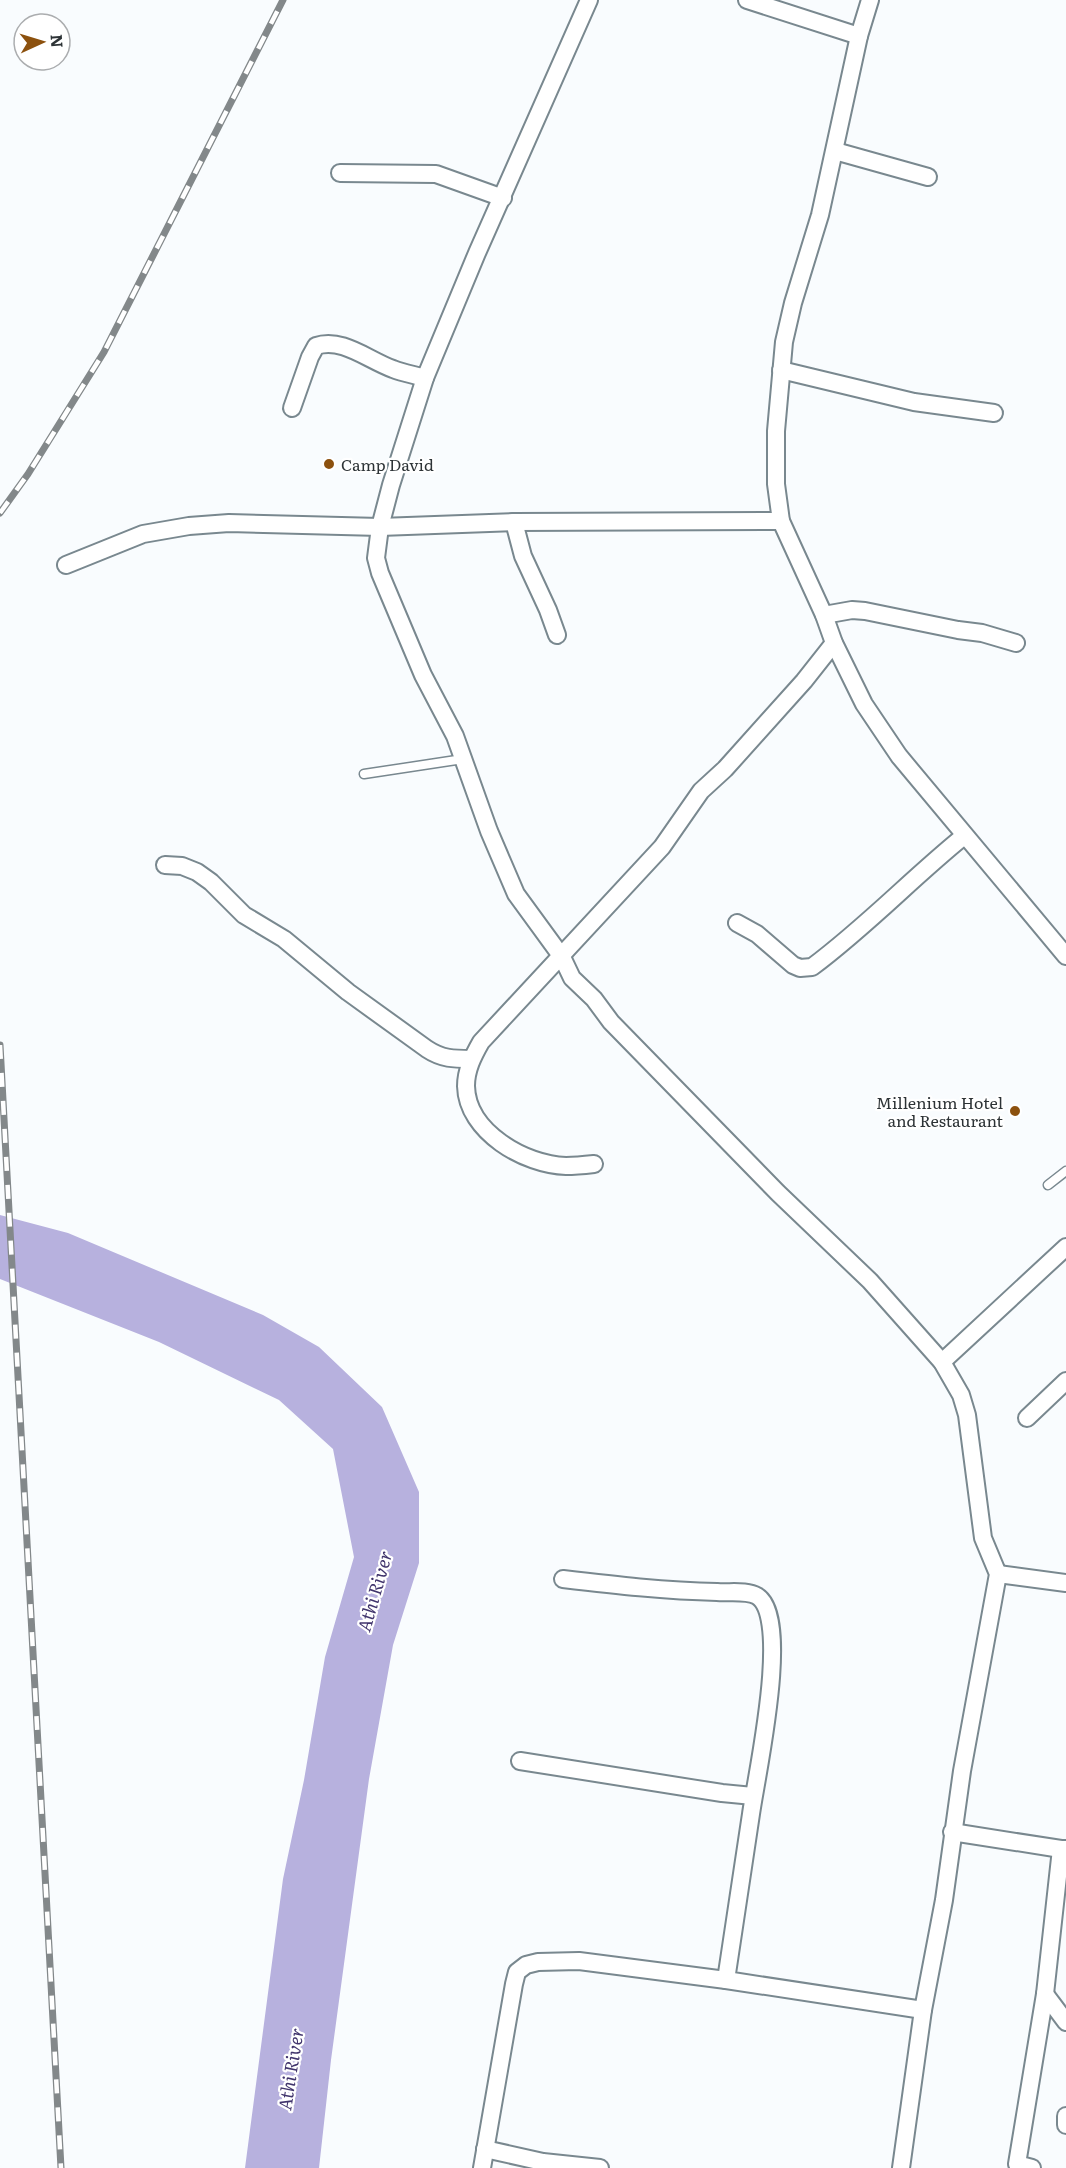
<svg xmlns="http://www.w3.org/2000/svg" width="1066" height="2168" font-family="Literata,serif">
	<rect width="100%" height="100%" fill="#f9fcfe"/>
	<path fill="#b7b1de" d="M0 1215 68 1233 263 1315 319 1347 382 1407 419 1492V1563L393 1645 369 1779 331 2060 319 2168H245L283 1879 304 1780 325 1657 354 1557 333 1449 279 1400 159 1342 0 1279Z"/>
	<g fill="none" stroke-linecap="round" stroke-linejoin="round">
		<g stroke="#79888f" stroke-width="11">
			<g id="lane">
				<path d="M364 774 463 759"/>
				<path d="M1048 1185 1066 1171"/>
			</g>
		</g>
		<g stroke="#79888f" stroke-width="20">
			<g id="street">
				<path d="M589 0 477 253 425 378 391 485 380 527 376 558 380 573 423 675 455 736 489 831 516 894 562 957 572 978 594 999 611 1022 778 1193 870 1281 942 1362 961 1395 967 1415 983 1538 998 1574 962 1771 944 1900 923 2010 901 2168"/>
				<path d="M747 0 859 36"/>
				<path d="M870 0 859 36 820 215 793 303 784 342 776 431V484L781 521 824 615 834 643 864 704 899 756 1066 956"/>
				<path d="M835 151 928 177"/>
				<path d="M340 173 436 174 503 198"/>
				<path d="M781 370 914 402 994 413"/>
				<path d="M292 408 310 357 316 346C342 337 368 360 393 369 403 373 415 375 425 378"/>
				<path d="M514 522 523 556 548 610 557 635"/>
				<path d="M66 565 143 534 189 526 229 523 380 527 514 522 781 521"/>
				<path d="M824 615 852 610 865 611 958 630 982 633 1016 643"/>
				<path d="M165 865 182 866 197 872 211 882 244 915 284 939 348 992 427 1049C442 1059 454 1059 471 1059"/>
				<path d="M737 923 757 934 793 965 800 968 812 967C866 927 912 878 964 836"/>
				<path d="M594 1164C585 1165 575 1166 566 1166 525 1165 467 1132 466 1086 466 1070 473 1056 481 1042L662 847 701 791 725 769 804 681 834 643"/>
				<path d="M942 1362 1066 1247"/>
				<path d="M1027 1418 1066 1381"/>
				<path d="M998 1574 1066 1583"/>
				<path d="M563 1579C614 1585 665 1591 717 1592 729 1593 747 1590 757 1596 792 1617 756 1777 751 1814 743 1869 734 1925 726 1980L923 2010"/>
				<path d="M520 1761 722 1793 753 1796"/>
				<path d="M952 1832 1061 1849"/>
				<path d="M1045 1994 1066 2022"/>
				<path d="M1066 2116V2125"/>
				<path d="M485 2149 543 2162 600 2168"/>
				<path d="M482 2168 514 1984 517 1972 526 1965 538 1962 579 1961 726 1980"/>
				<path d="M1032 2168 1017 2164 1045 1994 1061 1849H1066"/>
			</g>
		</g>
		<use href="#lane" stroke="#fff" stroke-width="8"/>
		<use href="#street" stroke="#fff" stroke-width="16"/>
		<g stroke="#83888a" stroke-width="7">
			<g id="rail">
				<path d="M0 513 28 474 104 352 283 0"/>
				<path d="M0 1045 61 2168"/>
			</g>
		</g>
		<use href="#rail" stroke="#fff" stroke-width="4.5" stroke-dasharray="14" stroke-linecap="butt"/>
	</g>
	<g fill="#8c510e" stroke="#fff" stroke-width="2">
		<circle cx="329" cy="464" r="6"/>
		<circle cx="1015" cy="1111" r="6"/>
	</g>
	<g text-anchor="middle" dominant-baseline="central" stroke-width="4.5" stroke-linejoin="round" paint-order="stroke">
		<g font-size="16" fill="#2d3336" stroke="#fff" text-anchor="start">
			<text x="341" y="464">Camp David</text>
			<text x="1003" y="1102" text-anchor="end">Millenium Hotel<tspan x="1003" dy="18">and Restaurant</tspan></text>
		</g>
		<g font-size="18" font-style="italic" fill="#40346c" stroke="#fff">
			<text transform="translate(374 1591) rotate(-74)">Athi River</text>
			<text transform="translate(290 2069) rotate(-81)">Athi River</text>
		</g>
	</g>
	<g transform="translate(42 42) rotate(86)"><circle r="28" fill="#ffffff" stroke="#abadaf" stroke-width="1.5"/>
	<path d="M0-4.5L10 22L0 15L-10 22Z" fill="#8c510e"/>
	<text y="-9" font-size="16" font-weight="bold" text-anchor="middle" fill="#2d3336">N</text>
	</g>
</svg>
